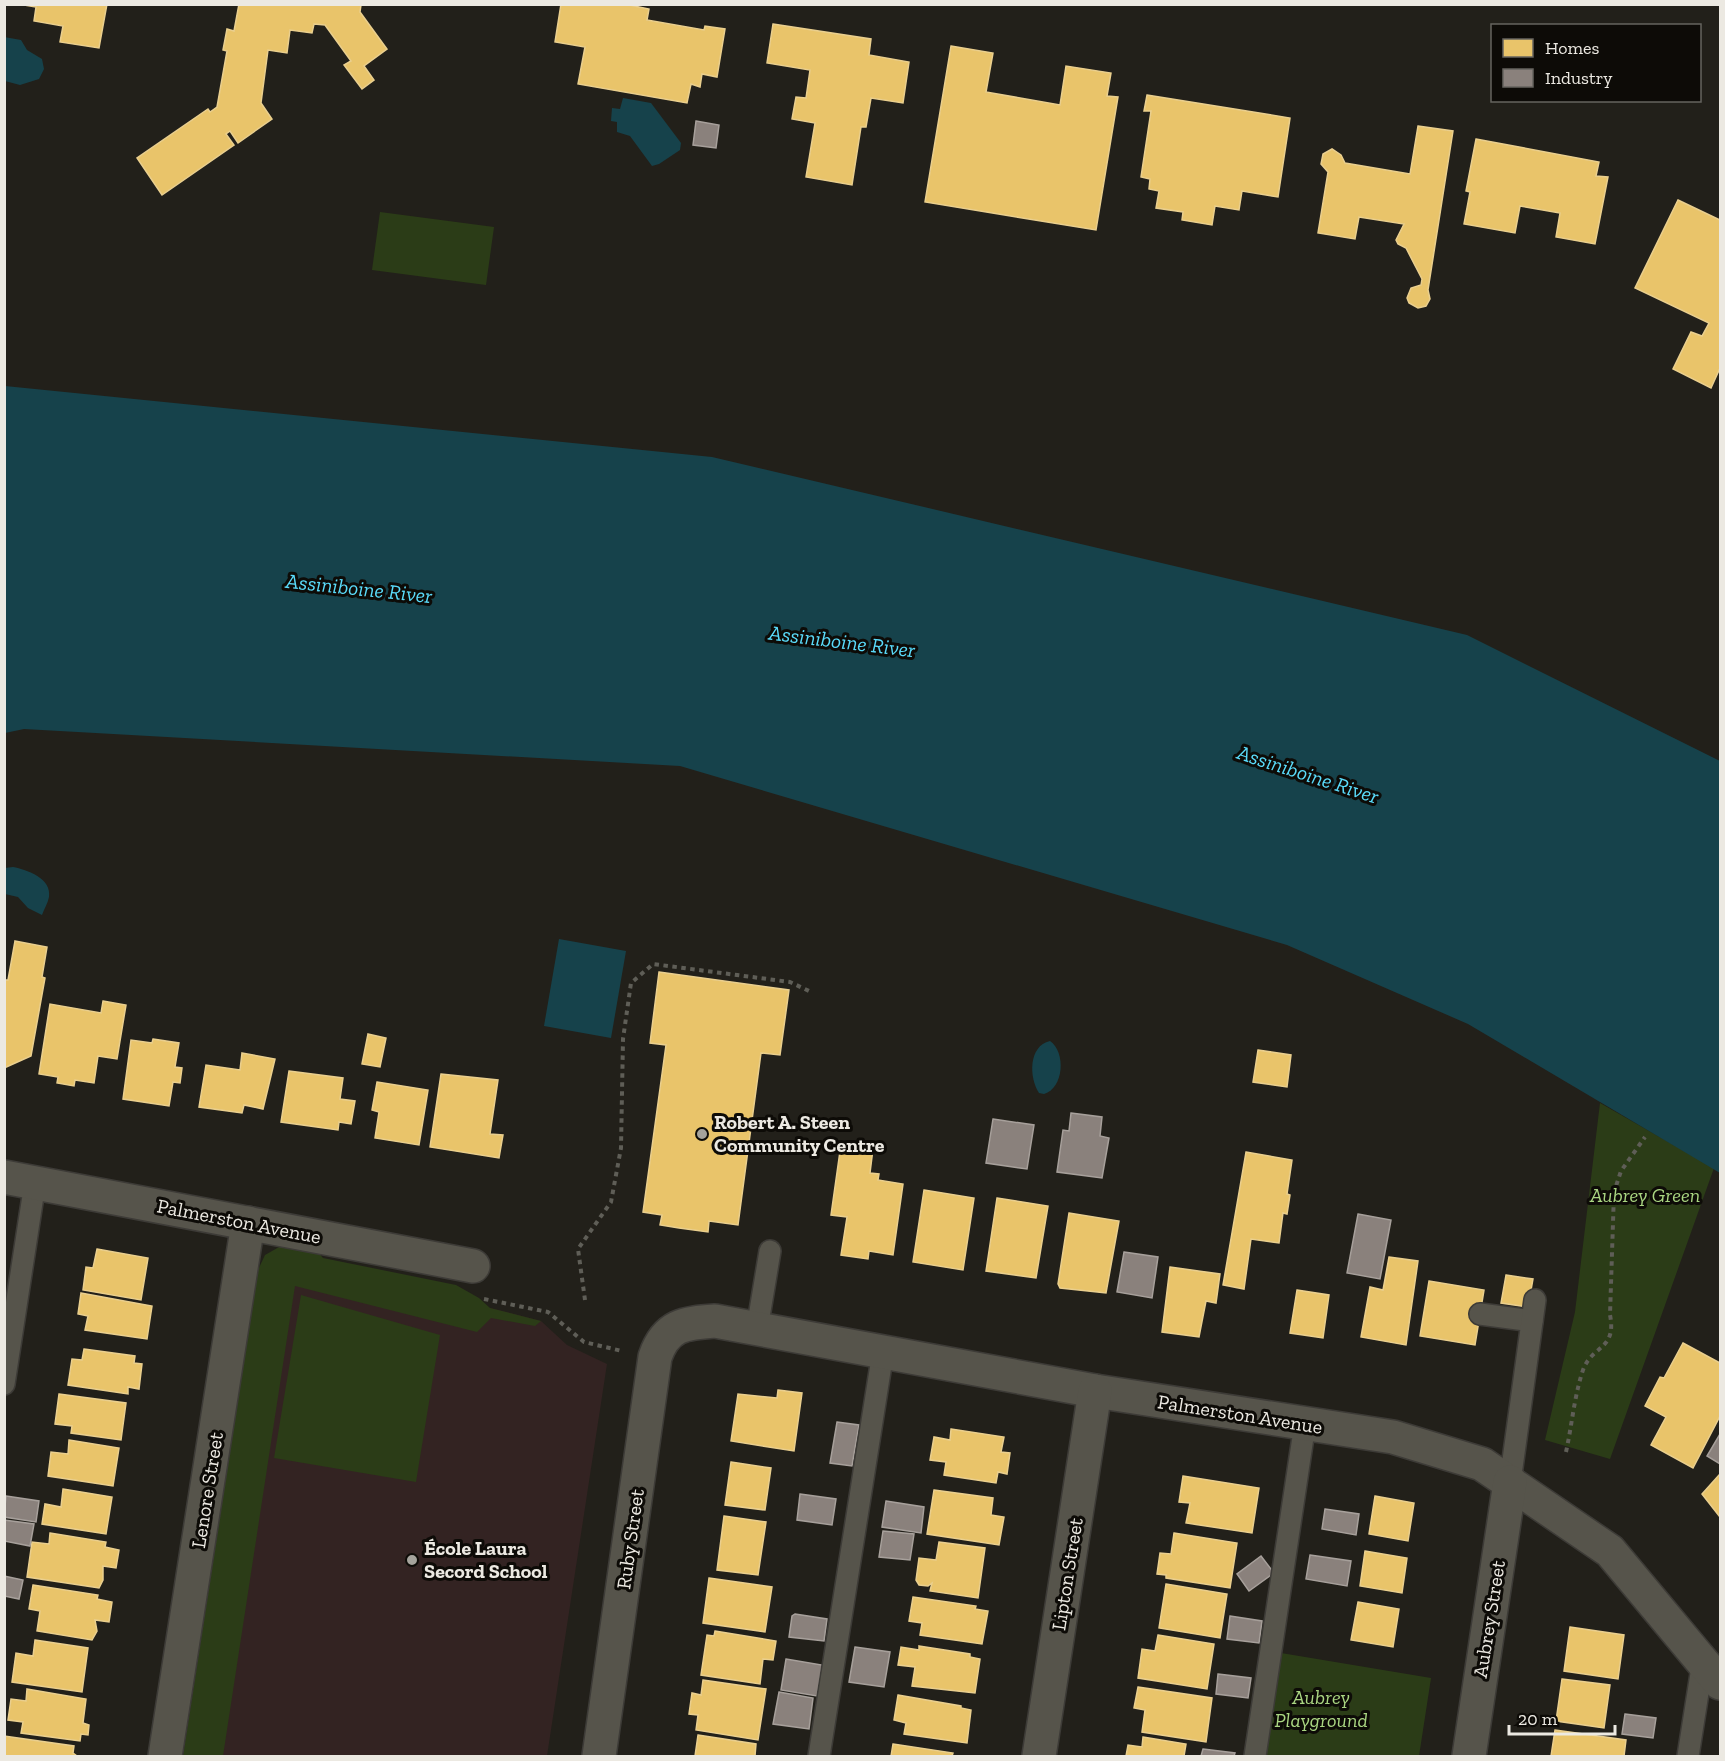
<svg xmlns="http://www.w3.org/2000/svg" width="1725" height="1761" font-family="'Zilla Slab',serif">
	<rect width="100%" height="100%" fill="#22201a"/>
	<path fill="#332322" d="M290 1278 490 1308 541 1321 567 1345 607 1364 547 1756H218Z"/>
	<g fill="#2b3c17">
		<path d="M380 212 494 227 486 285 372 270Z"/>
		<path d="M1600 1103 1714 1168 1610 1459 1545 1440 1575 1312Z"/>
		<path d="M288 1242 312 1245 323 1258 456 1285 479 1298 490 1308 541 1321 535 1326 491 1318 477 1332 295 1286 223 1756H183L258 1270 265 1255Z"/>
		<path d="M301 1295 440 1335 416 1482 274 1458Z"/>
		<path d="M1281 1653 1431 1678 1419 1756H1266Z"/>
	</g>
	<g fill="#16424b">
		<path d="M4 37 21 40 27 50 42 59 44 69 39 79 20 85 5 81Z"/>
		<path d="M623 98 651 103 681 143 680 150 659 164 652 166 630 136 617 132V122L611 121 612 108 620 109Z"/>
		<path d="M5 386 712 457 1467 635 1720 761V1173L1468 1024 1287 945 680 766 24 729 5 733Z"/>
		<path d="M13 867C27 870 52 878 49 897 48 903 44 909 42 915L28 908 18 897 5 894V868Z"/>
		<path d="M559 939 626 951 611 1038 544 1026Z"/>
		<path d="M1050 1041C1066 1052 1064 1088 1044 1094L1039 1093C1029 1078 1028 1046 1050 1041Z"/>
	</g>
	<g fill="#e9c46a" stroke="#eacf8e" stroke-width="1.5">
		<path d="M18 4H107L99 48 60 42 63 26 34 21 36 7Z"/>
		<path d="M239 4H367L361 5 360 12 387 49 364 66 374 80 362 89 344 65 351 61 325 25 314 24 312 33 290 30 287 53 268 50 261 103 272 119 238 143 230 131 226 134 234 145 162 195 137 158 208 109 210 112 217 107 227 51 223 50 227 29 234 31Z"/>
		<path d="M561 4H625L649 9 647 20 704 30 705 26 725 29 717 77 702 74 700 87 691 84 687 103 578 84 585 47 555 42Z"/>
		<path d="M773 24 871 39 869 55 909 62 903 103 871 98 866 127H861L852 185 806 177 815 123 792 119 796 97 806 98 810 70 767 63Z"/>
		<path d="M951 46 993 53 986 92 1060 105 1066 66 1111 73 1107 96 1118 97 1096 230 925 202Z"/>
		<path d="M1147 95 1290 118 1278 197 1242 191 1239 210 1215 206 1212 225 1182 220 1183 212 1156 208 1159 191 1149 189 1150 179 1141 177 1151 111H1144Z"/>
		<path d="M1418 126 1453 131 1428 290 1430 299 1426 306 1418 308 1409 303 1407 298 1411 288 1421 285 1422 279 1406 248 1398 244 1396 240 1404 224 1359 217 1355 239 1318 233 1328 172 1321 164 1323 154 1332 149 1341 155 1345 163 1410 174Z"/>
		<path d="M1476 139 1599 162 1596 176 1608 177 1595 244 1556 237 1560 213 1520 206 1515 233 1464 224 1470 192 1466 191Z"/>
		<path d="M1678 200 1720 220V368L1711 388 1673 369 1691 332 1702 336 1709 323 1635 288Z"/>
		<path d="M15 941 47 947 42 977 45 978 31 1056 4 1068V980H8Z"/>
		<path d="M659 972 789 990 780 1055 761 1053 738 1225 709 1221 708 1232 679 1228 660 1225 662 1215 643 1212 666 1045 650 1043Z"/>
		<path d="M103 1001 126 1005 117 1059 98 1056 94 1083 75 1080 74 1086 57 1083 58 1077 39 1074 50 1004 101 1013Z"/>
		<path d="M368 1034 386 1038 380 1067 362 1064Z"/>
		<path d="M153 1039 179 1043 175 1067 182 1068 180 1083 173 1082 169 1106 123 1099 131 1040 152 1043Z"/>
		<path d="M1258 1050 1291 1055 1287 1087 1253 1082Z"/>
		<path d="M242 1053 275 1059 263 1109 244 1105 242 1113 199 1107 206 1065 240 1070Z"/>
		<path d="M289 1071 343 1078 340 1099 355 1101 351 1124 339 1122 338 1130 281 1122Z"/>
		<path d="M441 1074 498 1080 490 1134 503 1135 499 1158 430 1147Z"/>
		<path d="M377 1082 428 1090 419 1145 375 1138 379 1112 372 1110Z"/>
		<path d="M841 1144 873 1149 870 1173 879 1174 878 1180 903 1184 893 1255 869 1251 868 1259 841 1255 847 1217 831 1215Z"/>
		<path d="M1246 1152 1292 1160 1287 1194 1290 1195 1287 1214 1283 1213 1279 1243 1251 1239 1244 1289 1223 1285Z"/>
		<path d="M924 1190 974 1198 963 1270 913 1262Z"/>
		<path d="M997 1198 1048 1206 1036 1278 986 1271Z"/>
		<path d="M1069 1213 1119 1221 1106 1293 1060 1288 1058 1284Z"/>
		<path d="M97 1249 148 1258 141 1300 83 1290 86 1267 93 1268Z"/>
		<path d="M1389 1257 1418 1261 1406 1345 1361 1337 1370 1287 1383 1290Z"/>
		<path d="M1170 1267 1220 1274 1216 1303 1206 1301 1199 1337 1162 1332Z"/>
		<path d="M1506 1275 1533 1279 1528 1307 1501 1303Z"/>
		<path d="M1429 1281 1484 1290 1475 1345 1420 1336Z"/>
		<path d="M1297 1290 1329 1295 1323 1338 1290 1333Z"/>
		<path d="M81 1293 152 1306 147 1339 85 1330 88 1316 78 1314Z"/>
		<path d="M1683 1343 1720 1363V1416L1693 1468 1651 1445 1666 1417 1645 1406 1660 1377 1664 1378Z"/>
		<path d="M84 1349 135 1356 134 1363 142 1364 139 1389 128 1387V1394L68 1385 72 1359 82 1360Z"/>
		<path d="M778 1390 802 1393 794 1451 731 1441 738 1394 777 1398Z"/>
		<path d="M59 1394 126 1403 121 1440 71 1433 72 1426 55 1424Z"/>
		<path d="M951 1429 1004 1437 1001 1452 1010 1453 1007 1474 998 1472 996 1483 944 1475 946 1462 930 1460 934 1437 950 1440Z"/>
		<path d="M69 1440 119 1448 113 1486 48 1476 51 1452 68 1454Z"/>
		<path d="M731 1462 771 1468 765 1510 725 1505Z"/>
		<path d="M1720 1474V1517L1702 1494Z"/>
		<path d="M1183 1476 1259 1488 1252 1533 1186 1523 1190 1503 1179 1502Z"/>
		<path d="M63 1489 112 1497 106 1534 42 1524 45 1504 61 1507Z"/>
		<path d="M934 1490 993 1498 991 1515 1004 1517 999 1545 927 1534Z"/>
		<path d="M1375 1496 1414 1503 1408 1541 1369 1534Z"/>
		<path d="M724 1516 766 1522 758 1575 717 1570Z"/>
		<path d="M50 1533 106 1542 105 1547 119 1550 116 1568 103 1566V1580L99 1588 27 1577 32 1542 49 1544Z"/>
		<path d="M1174 1533 1237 1543 1230 1588 1166 1578V1575L1157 1574 1160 1553 1171 1554Z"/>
		<path d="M939 1542 985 1548 978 1598 930 1591 932 1583 928 1586 919 1585 916 1580 919 1558 936 1560Z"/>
		<path d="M1365 1551 1407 1558 1402 1593 1360 1586Z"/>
		<path d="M709 1578 772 1587 765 1632 703 1623Z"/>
		<path d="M1166 1584 1227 1594 1220 1638 1159 1628Z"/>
		<path d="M33 1585 98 1595 97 1599 112 1602 109 1622 95 1620 97 1631 92 1640 37 1631 40 1611 29 1609Z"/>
		<path d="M913 1597 976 1606 975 1609 988 1611 982 1644 920 1635 922 1623 909 1621Z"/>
		<path d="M1358 1602 1399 1609 1393 1647 1351 1640Z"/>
		<path d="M1570 1627 1624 1635 1618 1679 1564 1671Z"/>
		<path d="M715 1631 776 1641 773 1660 763 1659 760 1684 701 1675 707 1635 714 1636Z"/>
		<path d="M1158 1635 1214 1644 1207 1689 1138 1678 1142 1649 1155 1651Z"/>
		<path d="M35 1640 88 1648 82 1692 12 1682 16 1653 33 1656Z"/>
		<path d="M919 1646 970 1654V1657L980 1659 975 1693 912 1686 915 1667 898 1665 901 1647 919 1650Z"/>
		<path d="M1562 1679 1610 1685 1604 1728 1556 1721Z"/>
		<path d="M703 1680 766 1689 758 1740 696 1730 698 1715 689 1714 692 1693 701 1695Z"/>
		<path d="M1138 1687 1212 1698 1206 1742 1142 1732 1145 1710 1134 1708Z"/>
		<path d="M27 1689 86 1699 83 1723 89 1725 88 1735 81 1734 80 1741 21 1733 23 1722 8 1720 11 1699 26 1701Z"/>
		<path d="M898 1695 961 1706V1708L971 1710 967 1743 904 1734 906 1723 894 1720Z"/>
		<path d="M1555 1730 1626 1740 1624 1756H1551Z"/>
		<path d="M698 1735 756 1744 755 1756H695Z"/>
		<path d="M4 1736 74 1746 73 1753 77 1756H4Z"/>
		<path d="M1143 1737 1186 1744 1184 1756H1126L1128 1745 1142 1747Z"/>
		<path d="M893 1744 953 1753 952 1756H959H891Z"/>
	</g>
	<g fill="#8a817c" stroke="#a7a09b" stroke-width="1.5">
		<path d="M696 121 719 125 716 148 693 145Z"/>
		<path d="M1071 1113 1102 1117 1100 1136 1109 1138 1102 1178 1057 1172 1063 1130 1069 1131Z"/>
		<path d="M993 1119 1034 1125 1027 1169 986 1163Z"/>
		<path d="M1358 1214 1391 1220 1380 1279 1347 1273Z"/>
		<path d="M1124 1252 1158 1257 1152 1298 1117 1292Z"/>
		<path d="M837 1422 859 1425 852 1466 830 1463Z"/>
		<path d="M1720 1434V1464L1707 1456Z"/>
		<path d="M800 1494 836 1499 832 1525 797 1520Z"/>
		<path d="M6 1496 39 1501 36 1522 4 1517Z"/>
		<path d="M886 1501 924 1507 921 1533 882 1527Z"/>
		<path d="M1325 1509 1359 1514 1356 1535 1322 1529Z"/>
		<path d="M4 1520 34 1524 30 1546 4 1541Z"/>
		<path d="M883 1531 914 1534 910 1560 879 1557Z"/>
		<path d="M1310 1555 1351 1561 1347 1586 1306 1579Z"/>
		<path d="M1261 1556 1274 1573 1249 1591 1237 1574Z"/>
		<path d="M4 1576 23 1580 19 1599 4 1596Z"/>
		<path d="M795 1614 827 1619 824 1641 789 1637 792 1616Z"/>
		<path d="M1230 1616 1262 1621 1259 1643 1227 1639Z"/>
		<path d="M855 1647 890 1652 884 1687 849 1682Z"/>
		<path d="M786 1659 822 1665 817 1696 781 1690Z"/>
		<path d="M1218 1674 1251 1678 1248 1698 1216 1694Z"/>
		<path d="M779 1692 813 1698 809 1729 773 1724Z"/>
		<path d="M1625 1714 1656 1718 1653 1738 1622 1734Z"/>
		<path d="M1203 1749 1235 1753 1234 1756H1201Z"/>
	</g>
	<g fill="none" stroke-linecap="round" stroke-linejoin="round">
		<g stroke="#3d3b37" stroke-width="24">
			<g id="lane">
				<path d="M1480 1314 1532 1321"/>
				<path d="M757 1329 770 1251"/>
				<path d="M4 1384 35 1183"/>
				<path d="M1510 1482 1535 1300"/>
				<path d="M819 1756 883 1352"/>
				<path d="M1255 1756 1305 1424"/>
				<path d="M1688 1756 1703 1661"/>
			</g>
		</g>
		<g stroke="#3d3b37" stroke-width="36">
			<g id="street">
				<path d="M4 1177 473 1266"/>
				<path d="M165 1756 248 1223"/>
				<path d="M599 1756 655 1357C666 1325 684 1323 715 1321L1095 1391 1393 1437 1482 1464 1610 1551 1720 1683"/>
				<path d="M1039 1756 1095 1391"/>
				<path d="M1469 1756 1510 1482"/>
			</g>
		</g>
		<g stroke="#5f5e57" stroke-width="4" stroke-dasharray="4.5 4.5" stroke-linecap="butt">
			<path d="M484 1299 548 1312 584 1342 622 1351"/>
			<path d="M585 1300 578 1249 611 1202 621 1148 623 1039 631 983 653 964 790 982 809 991"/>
			<path d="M1566 1452C1572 1425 1574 1397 1583 1370 1592 1345 1617 1350 1610 1315L1614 1192 1621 1171 1645 1137"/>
		</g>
		<use href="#lane" stroke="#56544b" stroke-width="21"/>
		<use href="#street" stroke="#56544b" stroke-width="33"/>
	</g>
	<g fill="#a5a39c" stroke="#0d0b07" stroke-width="2">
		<circle cx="702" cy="1134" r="6"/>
		<circle cx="412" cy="1560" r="6"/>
	</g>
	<g text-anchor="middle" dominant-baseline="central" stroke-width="6" stroke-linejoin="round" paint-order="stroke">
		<g font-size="20" font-weight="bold" fill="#ece9e2" stroke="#0d0b07" text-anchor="start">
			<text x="714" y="1122">Robert A. Steen<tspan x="714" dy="23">Community Centre</tspan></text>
			<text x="424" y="1548">École Laura<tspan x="424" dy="23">Secord School</tspan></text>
		</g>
		<g font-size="20" font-style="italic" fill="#aad682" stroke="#0d0b07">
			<text x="1645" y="1195">Aubrey Green</text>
			<text x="1321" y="1697">Aubrey<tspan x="1321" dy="23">Playground</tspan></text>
		</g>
		<g font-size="20" fill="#ece9e2" stroke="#0d0b07">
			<text transform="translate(239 1221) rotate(11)">Palmerston Avenue</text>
			<text transform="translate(1240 1414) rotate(9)">Palmerston Avenue</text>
			<text transform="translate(207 1490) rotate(-81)">Lenore Street</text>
			<text transform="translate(630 1539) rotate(-82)">Ruby Street</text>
			<text transform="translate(1067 1574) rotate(-81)">Lipton Street</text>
			<text transform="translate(1489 1619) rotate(-81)">Aubrey Street</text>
		</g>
		<g font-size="21" font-style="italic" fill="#5adbfa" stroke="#0d0b07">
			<text transform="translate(359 588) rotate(6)">Assiniboine River</text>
			<text transform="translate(842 641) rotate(7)">Assiniboine River</text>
			<text transform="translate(1308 774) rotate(18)">Assiniboine River</text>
		</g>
	</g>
	<rect width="1725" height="1761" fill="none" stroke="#ece9e2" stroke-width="12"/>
	<rect x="1491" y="24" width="210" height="78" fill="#0d0b07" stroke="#66645f" stroke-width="1.5"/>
	<rect x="1503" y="39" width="30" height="18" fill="#e9c46a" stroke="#66645f" stroke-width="1.5"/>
	<text x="1545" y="54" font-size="18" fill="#ece9e2">Homes</text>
	<rect x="1503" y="69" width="30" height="18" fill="#8a817c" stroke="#66645f" stroke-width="1.5"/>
	<text x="1545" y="84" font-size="18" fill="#ece9e2">Industry</text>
	<path d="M1509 1725v9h106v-9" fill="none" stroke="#ece9e2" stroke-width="3"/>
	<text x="1518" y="1725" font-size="18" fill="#ece9e2" stroke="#0d0b07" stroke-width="4.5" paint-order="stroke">20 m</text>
</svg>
